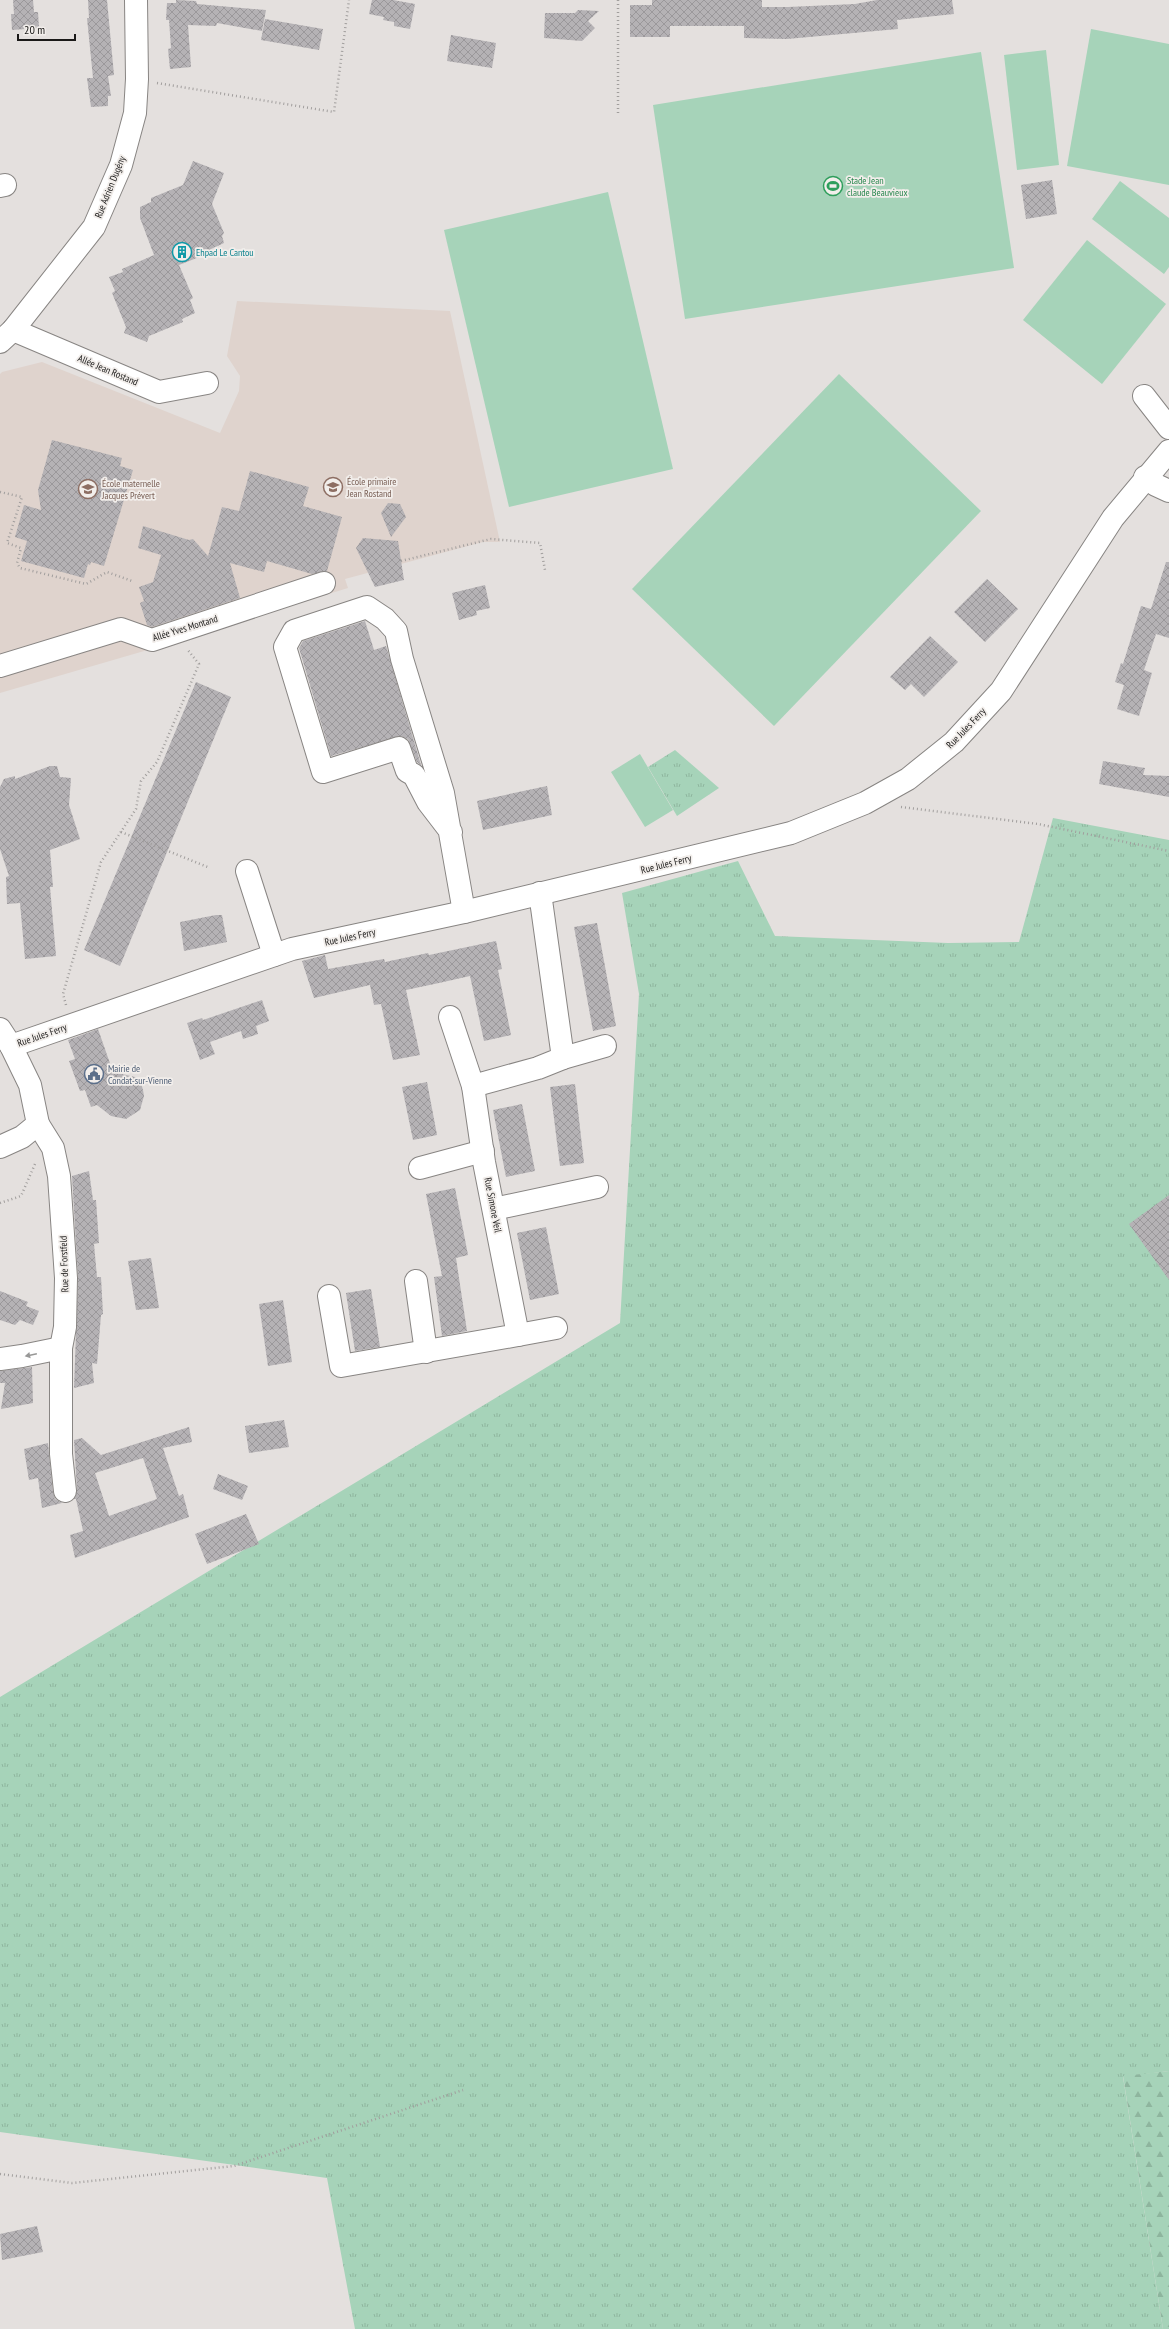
<svg xmlns="http://www.w3.org/2000/svg" width="1169" height="2329" font-family="'PT Sans Narrow',sans-serif">
	<defs>
		<pattern id="grass-tufts" width="24" height="20" patternUnits="userSpaceOnUse"><rect width="24" height="20" fill="#a6d3b9"/><path d="M3 7l-1-3M5 7V3M7 7l1-3M15 17l-1-3M17 17v-4M19 17l1-3" fill="none" stroke="#8eb59e"/></pattern>
		<pattern id="forest-firs" width="22" height="20" patternUnits="userSpaceOnUse"><rect width="22" height="20" fill="#a6d3b9"/><path d="M5 1l3.5 6h-7zM16 11l3.5 6h-7z" fill="#8eb59e"/></pattern>
		<pattern id="building-cross-hatch" width="8" height="8" patternUnits="userSpaceOnUse"><rect width="8" height="8" fill="#b5b2b5"/><path d="M0 0l8 8M0 8l8-8" fill="none" stroke="#9b989b"/></pattern>
	</defs>
	<rect width="100%" height="100%" fill="#e4e0de"/>
	<path fill="#dfd3cd" d="M237 301 450 311 500 542H483L345 579 348 588 151 649 0 693V374L2 372 42 362 220 433 239 391 240 376 227 356Z"/>
	<g fill="url(#grass-tufts)">
		<path d="M675 750 719 788 677 816 648 767Z"/>
		<path d="M1053 818 1169 840V2071L1123 2077 1163 2329H355L327 2178 0 2132V1697L620 1323 639 994 622 893 738 861 775 936 948 943 1019 942Z"/>
	</g>
	<path fill="url(#forest-firs)" d="M1169 2071V2329H1163L1123 2076Z"/>
	<g fill="#a6d3b9">
		<path d="M1091 29 1169 44V185L1067 166Z"/>
		<path d="M1046 50 1059 165 1017 170 1004 55Z"/>
		<path d="M981 52 1014 268 685 319 653 105Z"/>
		<path d="M1120 181 1169 218V267L1164 274 1092 219Z"/>
		<path d="M608 192 673 469 509 507 444 230Z"/>
		<path d="M1087 240 1166 304 1102 384 1023 320Z"/>
		<path d="M839 374 981 511 774 726 632 589Z"/>
		<path d="M640 754 673 810 645 827 611 772Z"/>
	</g>
	<g fill="url(#building-cross-hatch)" fill-rule="evenodd">
		<path d="M13 0H33L34 12H38L39 28 12 30 11 14H14Z"/>
		<path d="M88 0H107L114 75 108 76 111 96H108V106L91 107 87 78H93L87 18H89Z"/>
		<path d="M176 0 196 1 197 4 266 10 262 31 217 23 216 26 188 25 191 67 170 69 168 49 171 48 169 20H166L167 3H176Z"/>
		<path d="M372 0H393L415 4 410 29 394 26V22L383 20 384 17 369 14Z"/>
		<path d="M652 0H762V7H788L855 4 877 0H952L954 14 897 20 898 29 787 39 744 38V26H670V37H630V5H652Z"/>
		<path d="M578 10 599 11 588 21 595 28 582 41 544 38 545 13H575Z"/>
		<path d="M265 19 323 29 319 50 261 40Z"/>
		<path d="M451 35 496 43 492 68 447 61Z"/>
		<path d="M193 161 224 173 212 204 224 233 222 236 224 243 211 249 212 252 179 265 193 298 190 300 195 313 182 319 183 322 149 336 147 342 124 333 126 327 112 293 115 291 109 277 123 272 122 269 154 255 140 218V207L151 202V198L183 185Z"/>
		<path d="M1052 180 1057 214 1026 219 1021 185Z"/>
		<path d="M52 440 122 458 120 466 133 470 104 566 91 562 90 565 88 564 84 578 21 561 27 541 15 537 24 505 41 510 38 490Z"/>
		<path d="M250 471 309 487 303 506 342 517 327 571 312 574 267 561 264 572 230 563 240 598 152 627 147 625 140 603 144 601 139 587 153 582 161 555 138 548 143 526 189 540 193 539 208 556 222 507 239 511Z"/>
		<path d="M388 503 400 504 406 517 391 537 381 513Z"/>
		<path d="M363 538 398 541 404 580 375 587 356 548Z"/>
		<path d="M1166 562H1169V638L1156 634 1144 670 1152 673 1139 716 1117 709 1124 685 1115 682 1121 663 1123 664 1141 606 1151 609Z"/>
		<path d="M987 579 1018 609 985 642 954 612Z"/>
		<path d="M485 585 490 608 476 611 477 615 459 620 452 593Z"/>
		<path d="M365 621 374 650 386 646 421 765 417 762 408 739 401 736 331 756 299 648 303 641Z"/>
		<path d="M930 636 958 662 924 697 911 684 905 690 890 677Z"/>
		<path d="M196 682 231 697 120 966 84 950Z"/>
		<path d="M1103 761 1145 768 1143 775 1169 776V797L1099 784Z"/>
		<path d="M50 766H57L60 777 71 778 69 805 80 839 50 850 53 887H50L56 956 25 959 20 903 7 904 6 877 9 876 0 849V787L4 779 15 776V779Z"/>
		<path d="M547 786 552 815 483 830 477 801Z"/>
		<path d="M216 915H222L227 942 184 951 180 922Z"/>
		<path d="M597 923 616 1026 593 1031 574 927Z"/>
		<path d="M496 941 502 969 498 970 511 1035 484 1041 470 976 439 983 406 990 420 1055 393 1060 381 1004 374 1005 370 985 314 998 302 961 325 955 328 969 384 959 385 962 428 953 429 955Z"/>
		<path d="M262 1000 269 1021 256 1026 258 1034 243 1039 241 1031 210 1042 215 1054 200 1060 187 1023 202 1018 203 1020Z"/>
		<path d="M98 1029 113 1072 135 1077 141 1083 143 1090 144 1096 140 1110 126 1119 111 1116 97 1105 91 1107 85 1090 80 1091 69 1061 75 1059 68 1040Z"/>
		<path d="M427 1082 437 1135 413 1140 402 1087Z"/>
		<path d="M575 1084 584 1163 560 1166 550 1087Z"/>
		<path d="M522 1104 535 1171 506 1177 493 1110Z"/>
		<path d="M89 1171 93 1200H96L99 1243 94 1244 97 1277H101L103 1314 101 1315 97 1364 92 1363 94 1383 74 1388 78 1278 72 1176Z"/>
		<path d="M455 1188 468 1255 456 1258 467 1331 442 1336 434 1277 442 1276 426 1194Z"/>
		<path d="M1169 1195V1280L1129 1224Z"/>
		<path d="M546 1227 559 1294 530 1300 517 1233Z"/>
		<path d="M151 1258 159 1308 136 1310 128 1261Z"/>
		<path d="M371 1289 380 1347 355 1351 346 1293Z"/>
		<path d="M0 1291 28 1302 26 1306 39 1311 33 1325 20 1320 15 1325 0 1320Z"/>
		<path d="M283 1300 292 1362 268 1366 259 1304Z"/>
		<path d="M32 1367 33 1403 1 1409 5 1383H0V1371Z"/>
		<path d="M284 1420 289 1447 249 1453 245 1426Z"/>
		<path d="M189 1427 192 1442 163 1448 179 1496 183 1494 189 1517 75 1558 70 1535 83 1531 76 1499H74L77 1490 74 1440 82 1438 101 1455ZM143 1458 157 1499 109 1516 95 1473Z"/>
		<path d="M48 1443 53 1492 55 1499 62 1503 42 1508 38 1478 29 1480 24 1449Z"/>
		<path d="M218 1474 248 1486 242 1500 213 1489Z"/>
		<path d="M246 1514 259 1544 207 1564 195 1534Z"/>
		<path d="M37 2226 43 2252 2 2260 0 2234Z"/>
	</g>
	<g fill="none" stroke-linecap="round" stroke-linejoin="round">
		<g stroke="#888583" stroke-width="24">
			<g id="minor">
				<path d="M0 186 5 185"/>
				<path d="M13 330 159 392 207 383"/>
				<path d="M0 342 13 330 94 227 121 165 135 113 137 79 136 0"/>
				<path d="M1144 396 1169 428"/>
				<path d="M1145 477 1156 485 1169 491"/>
				<path d="M0 666 121 629 152 640 324 583"/>
				<path d="M451 832 428 802 414 775 407 771 399 748 323 772 285 647 294 631 367 607 385 619 396 631 402 659 443 793 464 912"/>
				<path d="M247 871 274 955"/>
				<path d="M450 1017 473 1086"/>
				<path d="M563 1058 605 1046"/>
				<path d="M38 1124 53 1148 59 1176 66 1278 65 1327 61 1348V1454L65 1491"/>
				<path d="M420 1168 483 1151"/>
				<path d="M494 1209 597 1187"/>
				<path d="M416 1281 426 1352"/>
				<path d="M329 1296 341 1366 518 1335 484 1162 473 1086 538 1068 563 1058 540 893"/>
				<path d="M518 1335 556 1328"/>
				<path d="M0 1359 22 1356 61 1348"/>
			</g>
		</g>
		<g stroke="#888583" stroke-width="24">
			<g id="major">
				<path d="M0 1029 11 1046 30 1085 38 1124 22 1137 0 1147"/>
				<path d="M11 1046 292 949 464 912 791 833 865 803 908 779 954 742 1001 691 1113 518 1169 451"/>
			</g>
		</g>
		<g stroke="#a19e9d" stroke-width="2.5" stroke-dasharray="1 3" stroke-linecap="butt">
			<path d="M157 83 334 112 349 0"/>
			<path d="M618 113V0"/>
			<path d="M0 492 22 497 7 543 21 548 17 563 20 568 86 584 107 572 132 581"/>
			<path d="M401 561 491 539 540 543 545 570"/>
			<path d="M901 807 1038 824 1169 851"/>
			<path d="M121 832 210 868"/>
			<path d="M66 1005 63 994 101 862 136 809 141 781 157 762 199 664 187 649"/>
			<path d="M0 1203 21 1196 35 1164"/>
			<path d="M0 2174 72 2183 234 2166 463 2090"/>
		</g>
		<use href="#minor" stroke="#fff" stroke-width="22"/>
		<use href="#major" stroke="#fff" stroke-width="22"/>
	</g>
	<defs><path id="oneway-solid" d="M-6-.8H1V-3.2L6.5 0L1 3.2V.8H-6Z"/></defs>
	<use fill="#989897" href="#oneway-solid" transform="translate(31 1355) rotate(168)"/>
	<defs>
		<g id="stadium-ring" transform="scale(1)"><circle r="9.5" fill="#f2eeeb" stroke="#2e9e5b" stroke-width="1.5"/><path d="M0-5a6.5 5 0 1 0 0 10a6.5 5 0 1 0 0-10ZM-3.5-1.8h7v3.6h-7Z" fill="#2e9e5b"/></g>
		<g id="building-ring" transform="scale(1)"><circle r="9.5" fill="#f2eeeb" stroke="#0f9aa8" stroke-width="1.5"/><path d="M-4-6H4V6H1V3H-1V6H-4ZM-2.5-4.3h1.7v1.8h-1.7ZM.8-4.3h1.7v1.8H.8ZM-2.5-1h1.7V.8h-1.7ZM.8-1h1.7V.8H.8Z" fill="#0f9aa8"/></g>
		<g id="school-ring" transform="scale(1)"><circle r="9.5" fill="#f2eeeb" stroke="#8d6e63" stroke-width="1.5"/><path d="M0-5L7-2L0 1L-7-2ZM-4 1L0 2.5L4 1V4Q0 6-4 4Z" fill="#8d6e63"/></g>
		<g id="civic-ring" transform="scale(1)"><circle r="9.5" fill="#f2eeeb" stroke="#5c6f8a" stroke-width="1.5"/><path d="M-.6-6.5H3V-4.5H.6V-3L4-1V1h2V6H-6V1h2V-1L-.6-3ZM-1.2 2.5V6h2.4V2.5Z" fill="#5c6f8a"/></g>
	</defs>
	<g fill-rule="evenodd">
		<use href="#stadium-ring" x="833" y="186"/>
		<use href="#building-ring" x="182" y="252"/>
		<use href="#school-ring" x="333" y="487"/>
		<use href="#school-ring" x="88" y="489"/>
		<use href="#civic-ring" x="94" y="1074"/>
	</g>
	<g text-anchor="middle" dominant-baseline="central" stroke-width="3.5" stroke-linejoin="round" paint-order="stroke">
		<g font-size="10" fill="#27864d" stroke="#f2eeeb" text-anchor="start">
			<text x="847" y="180">Stade Jean<tspan x="847" dy="12">claude Beauvieux</tspan></text>
		</g>
		<g font-size="10" fill="#1a1918" stroke="#f2eeeb">
			<text transform="translate(110 187) rotate(-68)">Rue Adrien Dugény</text>
			<text transform="translate(108 370) rotate(23)">Allée Jean Rostand</text>
			<text transform="translate(185 628) rotate(-17)">Allée Yves Montand</text>
			<text transform="translate(966 728) rotate(-46)">Rue Jules Ferry</text>
			<text transform="translate(666 864) rotate(-14)">Rue Jules Ferry</text>
			<text transform="translate(350 937) rotate(-12)">Rue Jules Ferry</text>
			<text transform="translate(42 1035) rotate(-19)">Rue Jules Ferry</text>
			<text transform="translate(493 1205) rotate(79)">Rue Simone Veil</text>
			<text transform="translate(64 1264) rotate(-92)">Rue de Forstfeld</text>
		</g>
		<g font-size="10" fill="#0d838f" stroke="#f2eeeb" text-anchor="start">
			<text x="196" y="252">Ehpad Le Cantou</text>
		</g>
		<g font-size="10" fill="#785e54" stroke="#f2eeeb" text-anchor="start">
			<text x="347" y="481">École primaire<tspan x="347" dy="12">Jean Rostand</tspan></text>
			<text x="102" y="483">École maternelle<tspan x="102" dy="12">Jacques Prévert</tspan></text>
		</g>
		<g font-size="10" fill="#4e5e75" stroke="#f2eeeb" text-anchor="start">
			<text x="108" y="1068">Mairie de<tspan x="108" dy="12">Condat-sur-Vienne</tspan></text>
		</g>
	</g>
	<path d="M18 34v6h57v-6" fill="none" stroke="#1a1918" stroke-width="2"/>
	<text x="24" y="34" font-size="12" fill="#1a1918" stroke="#f2eeeb" stroke-width="3" paint-order="stroke">20 m</text>
</svg>
